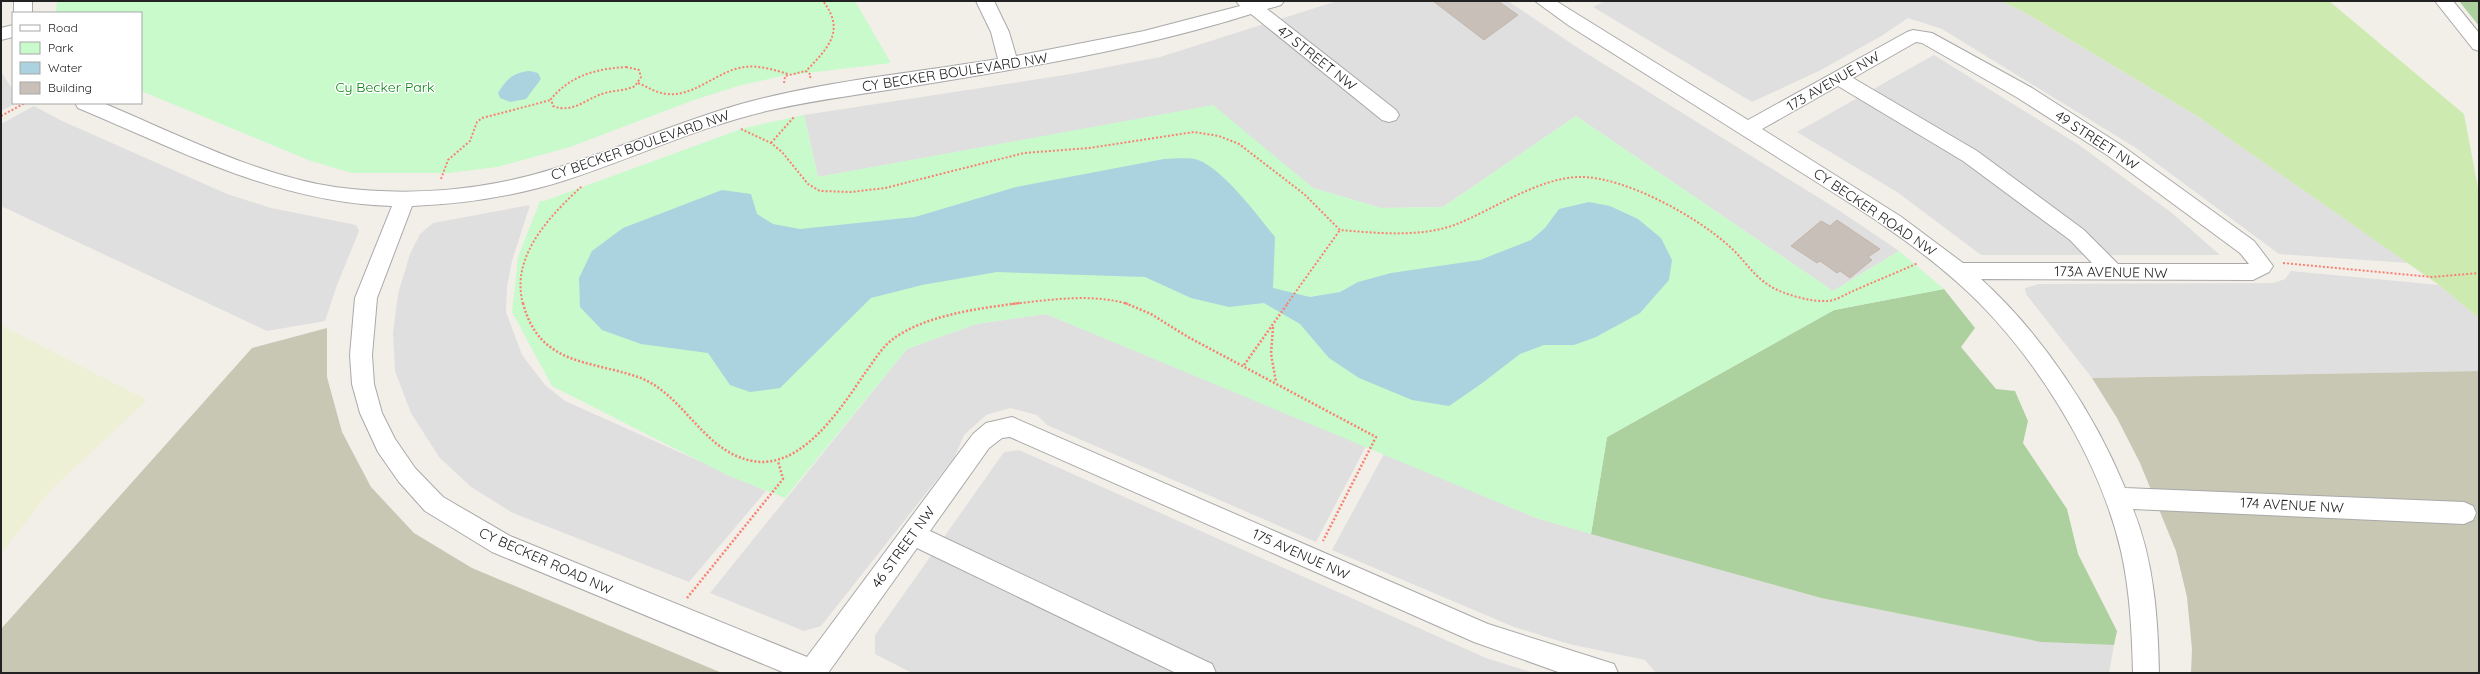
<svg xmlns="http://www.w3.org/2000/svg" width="2480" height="674" font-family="Quicksand,sans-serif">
	<rect width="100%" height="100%" fill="#f2efe9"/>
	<g fill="#e0dfdf">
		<path d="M1337 1H1508L1578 48 1840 211 1899 251 1833 291 1576 116 1443 207 1381 208 1313 188 1213 106 818 177 804 115 1071 74 1160 57Z"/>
		<path d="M1605 1H2001L2024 12 2200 118 2408 263 2279 254 2136 148 1942 29 1908 18 1883 35 1821 70 1752 102 1593 7Z"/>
		<path d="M1934 55 2079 145 2172 213 2220 255H1981L1897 192 1797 132Z"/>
		<path d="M1 72 13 90V103H16L1 111Z"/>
		<path d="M34 106 60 120 227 194 271 208 356 225 359 231 337 285 325 321 267 331 1 206V124Z"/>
		<path d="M530 205 512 261 507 287 506 312 522 355 545 385 565 401 766 491 689 582 513 513 471 487 439 457 411 413 395 371 393 333 398 294 410 254 420 234 433 223Z"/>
		<path d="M2291 271 2439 285 2479 318V371L2092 378 2026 294 2025 288 2039 284 2273 283 2285 279Z"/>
		<path d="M1046 314 1366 446 1316 542 1047 425 1037 415 1010 408 986 415 964 435 954 458 821 626 804 631 710 593 907 349 976 324Z"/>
		<path d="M1019 450 1486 658 1534 673H912L875 654V635L1004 452Z"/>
		<path d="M1384 454 1536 518 1821 598 2041 642 2114 645 2109 673H1656L1645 660 1569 644 1514 627 1332 550Z"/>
	</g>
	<g fill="#c7c7b4">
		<path d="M327 328V377L342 432 371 487 414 533 472 568 722 673H1V629L252 348Z"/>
		<path d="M2479 371V673H2191L2192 649 2187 597 2176 551 2140 463 2117 418 2092 378Z"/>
	</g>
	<path fill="#eef0d5" d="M1 325 147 400 49 492 1 554Z"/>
	<path fill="#cdebb0" d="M2001 1H2329L2464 114 2479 193V318L2439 285 2200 118 2024 12Z"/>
	<g fill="#add19e">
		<path d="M2459 1H2479V26Z"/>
		<path d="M1944 289 1975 328 1961 347 1996 389 2015 391 2028 421 2023 443 2067 509 2078 554 2117 631 2114 645 2041 642 1821 598 1591 534 1607 437 1834 310Z"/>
	</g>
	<g fill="#c8facc">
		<path d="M57 1H855L891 63 782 76 738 86 694 100 570 147 497 167 449 173H352L311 161 141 91V13H56Z"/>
		<path d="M1213 105 1313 188 1381 208 1443 207 1576 116 1833 291 1899 251 1944 289 1834 310 1607 437 1591 534 1536 518 1046 314 976 324 907 349 785 498 727 475 552 386 512 312 518 257 540 201H544L744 128 804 115 818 177Z"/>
	</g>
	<g fill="#aad3df">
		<path d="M530 71 538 73 541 79 526 99 510 102 500 98 498 93C506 80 513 72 530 71Z"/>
		<path d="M1164 159C1174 159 1189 157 1198 160 1222 168 1259 217 1275 237L1273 288 1310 297 1340 292 1358 282 1391 273 1480 260 1531 240 1545 228 1559 209 1589 202 1610 206 1638 219 1661 238 1672 260 1669 280 1640 313 1596 337 1574 345H1544L1520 354 1481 384 1449 406 1412 400 1359 378 1329 358 1300 324 1264 303 1229 307 1191 298 1145 277 997 272 922 285 871 298 780 388 750 392 730 385 708 353 641 344 602 330 580 307 579 278 592 251 623 228 722 190 751 194 757 214 773 224 800 229 915 217 1016 187Z"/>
	</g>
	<g fill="#c7bfb8" stroke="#c4b6ab">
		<path d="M1433 1H1498L1518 15 1484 40Z"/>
		<path d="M1837 220 1880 249 1868 257 1872 260 1850 278 1840 271 1837 273 1820 261 1817 263 1791 246 1821 221 1830 226Z"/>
	</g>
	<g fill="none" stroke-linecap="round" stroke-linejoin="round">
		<g stroke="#a9a9a9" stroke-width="2">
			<g id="minor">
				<rect x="14" y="1" width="18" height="12"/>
				<path d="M976 1H994L1009 32 1016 56 1144 31 1240 6 1236 1H1284L1281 5 1267 9 1396 110 1399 115 1396 120 1389 122 1382 120 1251 14C1143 48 1031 67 920 85 870 93 820 99 771 110 700 126 634 158 566 180 516 196 465 204 412 206L377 298 372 355 374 384 382 413 395 439 415 468 443 497 510 536 807 657 973 434 986 423 1012 417 1488 624 1614 664 1618 673H1561L1474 642 1010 437 1002 438 989 448 930 531 1212 664 1216 673H1176L917 548 828 673H785L492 552 425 511 399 482 378 452 360 413 352 384 350 355 355 298 392 206C278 203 181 151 78 108L75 103H103C175 133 258 176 335 187 408 197 485 191 556 168 618 149 678 122 741 104 824 81 913 73 998 59L991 32Z"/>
				<path d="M1535 1H1556L1748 120 1907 32 1913 30 1932 33 2032 88 2121 145 2254 241 2273 266 2269 272 2253 280 1981 279C2041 333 2095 414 2125 488L2464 502 2473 506 2476 513 2473 520 2464 524 2133 509C2154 561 2158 618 2159 673H2133C2132 632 2130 591 2121 551 2099 455 2030 346 1957 282 1902 233 1838 196 1777 157 1707 113 1638 69 1568 25ZM1916 42 1922 43 2018 98 2107 155 2240 253 2249 264H2118L2084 230 1977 151 1853 78ZM1838 86 1963 161 2070 240 2092 263H1963L1900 216 1762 129Z"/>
				<path d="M2435 1H2453L2479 33V51L2473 49Z"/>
				<path d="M13 25V37L1 40V28Z"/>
			</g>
		</g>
		<g stroke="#fa8072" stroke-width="2" stroke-dasharray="2 2" stroke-linecap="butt">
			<path d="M626 67 639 70 641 77 635 86C625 91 615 90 605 93 586 98 574 114 553 106L551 99C571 75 596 69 626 67Z"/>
			<path d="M810 78 811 75 806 71C828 48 846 31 823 1"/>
			<path d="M638 83C648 87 656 93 667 94 695 97 718 70 745 67 759 65 775 70 788 74"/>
			<path d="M784 83 785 76 806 71"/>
			<path d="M1 116 25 103"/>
			<path d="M741 129 771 143 782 152 808 184 820 191 851 192 885 188 1024 153 1089 148 1194 132 1219 136 1239 144 1304 194 1340 230C1377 233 1421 238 1457 224 1494 209 1540 177 1581 177 1625 177 1696 216 1729 246 1742 257 1752 274 1767 284 1781 294 1810 302 1827 301 1835 301 1844 295 1851 292 1873 282 1896 273 1918 263"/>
			<path d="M771 143 794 117"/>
			<path d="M441 179 448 160 470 141 477 122 482 118 551 100"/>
			<path d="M2283 263 2432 277 2479 273"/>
			<path d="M523 304C510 256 550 216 582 186"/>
			<path d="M1012 304C1049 300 1091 293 1128 304"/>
			<path d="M1287 304 1340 230"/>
		</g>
		<g stroke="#fa8072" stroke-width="2.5" stroke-dasharray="2 2" stroke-linecap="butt">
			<path d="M523 303C539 365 588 360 638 377 683 393 701 448 748 460 800 474 841 408 865 373 874 361 881 348 893 339 925 315 981 308 1020 303"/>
			<path d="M1125 303 1151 314 1188 337 1376 437 1323 541"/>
			<path d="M1273 327 1271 354 1276 382"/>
			<path d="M1244 365 1288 303"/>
			<path d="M687 598 783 479 778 461"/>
		</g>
		<use href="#minor" fill="#fff" fill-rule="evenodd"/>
	</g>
	<g text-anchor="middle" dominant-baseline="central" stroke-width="3" stroke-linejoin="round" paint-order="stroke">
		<g font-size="14" fill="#222" stroke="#fff">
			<text transform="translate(1317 58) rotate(38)">47 STREET NW</text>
			<text transform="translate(955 72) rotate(-9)">CY BECKER BOULEVARD NW</text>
			<text transform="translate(1833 81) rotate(-30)">173 AVENUE NW</text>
			<text transform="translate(2097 140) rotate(33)">49 STREET NW</text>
			<text transform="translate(640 145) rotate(-19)">CY BECKER BOULEVARD NW</text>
			<text transform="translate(1875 212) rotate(34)">CY BECKER ROAD NW</text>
			<text transform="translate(2111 272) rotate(1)">173A AVENUE NW</text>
			<text transform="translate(2292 505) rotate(3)">174 AVENUE NW</text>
			<text transform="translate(903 547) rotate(-54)">46 STREET NW</text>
			<text transform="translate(1301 554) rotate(24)">175 AVENUE NW</text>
			<text transform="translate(546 561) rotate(24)">CY BECKER ROAD NW</text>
		</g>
		<g font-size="14" fill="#0c8416" stroke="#fff">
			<text x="385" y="87">Cy Becker Park</text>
		</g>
	</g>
	<rect width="2480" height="674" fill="none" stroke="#222222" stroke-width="4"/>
	<rect x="12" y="12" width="130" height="92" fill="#ffffff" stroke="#a7a7a7"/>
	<rect x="20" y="25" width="20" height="6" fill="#ffffff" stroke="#a7a7a7"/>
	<text x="48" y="32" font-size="12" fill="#222222">Road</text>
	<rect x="20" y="42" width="20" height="12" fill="#c8facc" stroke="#a7a7a7"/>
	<text x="48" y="52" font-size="12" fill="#222222">Park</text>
	<rect x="20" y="62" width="20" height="12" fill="#aad3df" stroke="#a7a7a7"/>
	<text x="48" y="72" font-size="12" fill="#222222">Water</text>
	<rect x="20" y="82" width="20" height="12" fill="#c7bfb8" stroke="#a7a7a7"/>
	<text x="48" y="92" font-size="12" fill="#222222">Building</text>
</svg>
